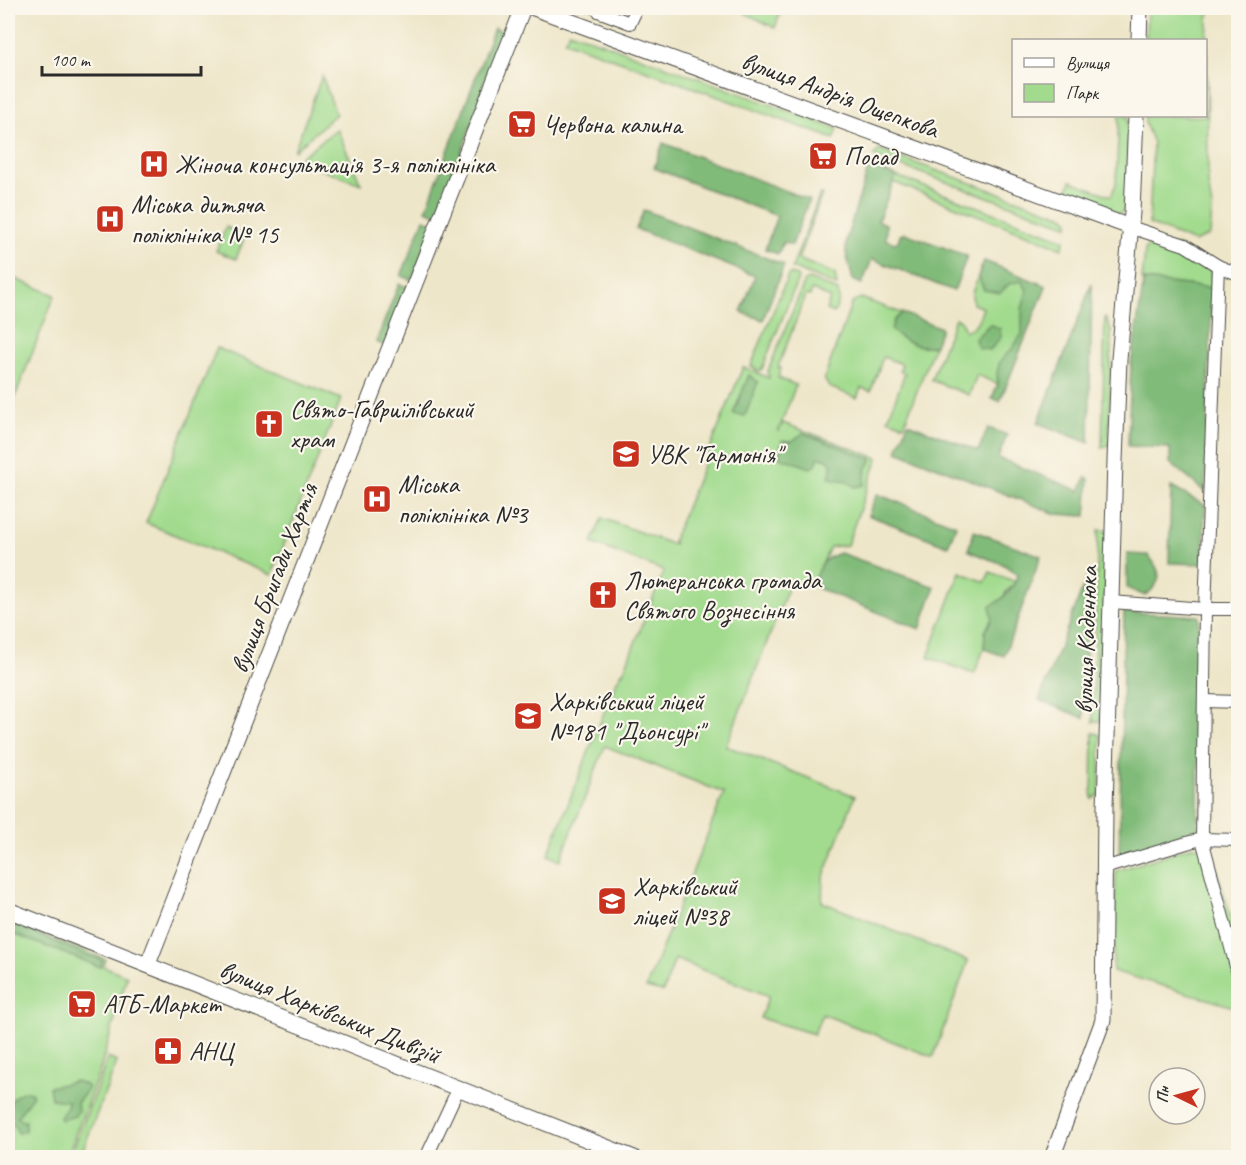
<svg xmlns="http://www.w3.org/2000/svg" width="1246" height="1165" font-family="Caveat,sans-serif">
	<rect width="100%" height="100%" fill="#fbf7ec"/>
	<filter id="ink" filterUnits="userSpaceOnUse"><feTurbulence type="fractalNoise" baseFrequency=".0167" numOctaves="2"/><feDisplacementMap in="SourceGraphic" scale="12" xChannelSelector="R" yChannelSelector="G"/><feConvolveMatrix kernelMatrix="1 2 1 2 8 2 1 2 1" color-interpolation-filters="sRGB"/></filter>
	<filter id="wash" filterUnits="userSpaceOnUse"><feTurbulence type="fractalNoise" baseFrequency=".008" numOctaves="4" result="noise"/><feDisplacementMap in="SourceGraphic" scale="24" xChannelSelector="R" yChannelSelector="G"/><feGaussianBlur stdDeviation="1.35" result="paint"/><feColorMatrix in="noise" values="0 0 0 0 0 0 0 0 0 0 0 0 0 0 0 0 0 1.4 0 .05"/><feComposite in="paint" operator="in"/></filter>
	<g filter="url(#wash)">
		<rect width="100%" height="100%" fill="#eee6c9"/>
		<g fill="#a2db8e" stroke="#66835c" stroke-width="1.5">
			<path d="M747 8H782L775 28 745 13Z"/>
			<path d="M1147 8H1209L1207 38 1208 183 1212 208 1210 235 1194 242 1149 224 1153 143 1145 123V116H1206V40H1146Z"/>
			<path d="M569 31 838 129 834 139 565 41Z"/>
			<path d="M322 76 336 114 294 151Z"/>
			<path d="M1119 116H1128L1127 196C1126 205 1126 213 1115 215L1065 197 1071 181 1111 196 1116 184Z"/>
			<path d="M337 129 361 184 297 160Z"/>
			<path d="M879 150 1064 216 1069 221V226L873 156Z"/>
			<path d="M896 176 1065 240 1062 248 893 182Z"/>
			<path d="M820 194H822L798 259 835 274 837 286 792 268Z"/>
			<path d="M226 227 245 236 236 259 216 251Z"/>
			<path d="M1154 243 1178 246 1210 265 1212 288 1142 280 1145 250 1149 244Z"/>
			<path d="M984 261 1046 286 1000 401 992 398 998 384 977 375 969 395 931 380 955 318 961 321 965 331C977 327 979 319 983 308L973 304 972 293Z"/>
			<path d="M791 274 797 276 798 279 762 369 759 371 751 366 788 275Z"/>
			<path d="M8 276 55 295 8 415Z"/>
			<path d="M809 279 838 291 839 301 834 313 826 310 830 298 812 290 810 296 806 295 778 367 781 368 778 378 796 385 778 432 783 423 878 458 847 545 830 547 812 586 791 581 726 746 855 796 823 879 822 902 968 961 933 1057 822 1014 814 1034 760 1018 769 996 675 959 663 992 646 988 724 793 605 746 560 861 548 855 616 682 624 670 664 571 592 543 602 518 674 545 673 540 743 367 769 378 768 371 805 281Z"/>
			<path d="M861 298 941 328 904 425 888 419 905 373 900 371 902 364 883 357 871 391 861 388 857 398 829 387 824 379 852 303Z"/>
			<path d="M1105 316 1111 331 1109 445 1102 448Z"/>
			<path d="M217 348 341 399 272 575 146 523Z"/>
			<path d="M1098 530 1107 531 1100 721 1093 722Z"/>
			<path d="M960 572 985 582 990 572 1016 582 1006 592 985 632 984 649 974 674 928 657Z"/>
			<path d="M1093 733 1099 734 1101 737 1099 795 1092 799Z"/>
			<path d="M1193 846 1210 848 1238 941V1080L1232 1083 1234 1007 1113 971 1116 871Z"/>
			<path d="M8 921 105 959 103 966 127 976 101 1067 67 1157H8Z"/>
			<path d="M108 1058 117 1062 80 1157H70Z"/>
		</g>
		<g fill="#81bb79" stroke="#567352" stroke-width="1.5">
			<path d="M494 28 506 33 438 215 426 210Z"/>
			<path d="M663 143 809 200 792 245 783 242 778 254 765 249 777 216 654 168Z"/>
			<path d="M869 166 896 176 878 221 886 224V240L895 243 898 241 900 235 905 233 967 256 954 291 872 259 862 284 853 280 846 253V240Z"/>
			<path d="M644 210 784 265 763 320 741 312 755 276 636 229Z"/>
			<path d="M424 219 435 223 412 280 401 276Z"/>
			<path d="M984 261 1046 286 1000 401 992 398 998 384 997 373 1000 361 1012 349 1022 334V309L1027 290 1021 281 1009 284 1000 293 984 290 978 276Z"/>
			<path d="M1144 280 1212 288 1205 492 1170 463V448L1128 446 1131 364Z"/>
			<path d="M1092 283 1089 443 1038 423Z"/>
			<path d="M399 284 410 288 387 346 376 342Z"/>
			<path d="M902 313 941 328 935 345C920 350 901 340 891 329L894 320Z"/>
			<path d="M990 324 1000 329 1001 337 990 350 978 348 975 339Z"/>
			<path d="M749 375 758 382 745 416 733 414Z"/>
			<path d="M908 423 978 451 988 428 1007 435 998 458 1080 491 1086 477 1089 479 1086 516 1056 514 897 451Z"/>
			<path d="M803 433 872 459 866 470 864 485 855 487 846 481 829 478 832 464 826 458H818L816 464 811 468 779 457 782 440 792 441Z"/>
			<path d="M1171 487 1205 505 1203 564 1169 563Z"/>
			<path d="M877 494 956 525 948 546 868 515Z"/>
			<path d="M974 531 1041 556 1004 656 984 649 985 632 992 618 990 606C1002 601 1015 587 1018 574 1011 571 1007 566 1001 563 989 559 979 556 968 550Z"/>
			<path d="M840 553 935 587 920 629 812 586C819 568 820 559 840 553Z"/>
			<path d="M1127 554 1148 555C1162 572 1164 581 1145 596L1127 588Z"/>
			<path d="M1088 575 1084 718 1039 700Z"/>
			<path d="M1124 612 1199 616 1198 832 1119 857Z"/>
			<path d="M8 922 86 955 102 960 101 967 97 966 8 932Z"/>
			<path d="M76 1081 86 1085 88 1088 86 1092 77 1103 78 1110 75 1116 62 1120 60 1118C62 1112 68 1109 68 1101L51 1099 49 1087Z"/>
			<path d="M26 1091 31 1092 33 1095 17 1117 22 1121H26L25 1131 18 1133 14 1124H8C7 1108 8 1096 26 1091Z"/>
		</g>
	</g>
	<g filter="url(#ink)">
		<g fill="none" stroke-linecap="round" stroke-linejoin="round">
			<g stroke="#484743" stroke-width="14">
				<g id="minor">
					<path d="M598 11 630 23 637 8"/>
					<path d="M1130 227 1185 245 1218 266 1238 274"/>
					<path d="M1218 266 1205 609 1202 839 1238 974"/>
					<path d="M1111 602 1205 609H1238"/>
					<path d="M1205 701 1238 702"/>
					<path d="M1104 868 1190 842 1202 839 1238 840"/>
					<path d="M426 1158 458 1089"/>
				</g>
			</g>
			<g stroke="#484743" stroke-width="17">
				<g id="tertiary">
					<path d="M534 8 1130 227"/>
					<path d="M1139 40 1140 8"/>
					<path d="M8 910 634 1158"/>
					<path d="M148 964 523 8"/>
					<path d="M1052 1158 1103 1020 1105 808 1115 461 1119 359 1132 212 1136 116"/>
				</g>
			</g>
			<use href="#minor" stroke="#fff" stroke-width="12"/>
			<use href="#tertiary" stroke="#fff" stroke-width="15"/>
		</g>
	</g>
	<defs>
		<g id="supermarket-square" transform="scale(1.5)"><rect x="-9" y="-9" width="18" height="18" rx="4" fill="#c8321e" stroke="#fbf7ec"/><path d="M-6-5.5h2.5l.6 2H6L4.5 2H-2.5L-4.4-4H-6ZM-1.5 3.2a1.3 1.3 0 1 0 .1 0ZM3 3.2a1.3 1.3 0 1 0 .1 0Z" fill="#fff"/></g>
		<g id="hospital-square" transform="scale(1.5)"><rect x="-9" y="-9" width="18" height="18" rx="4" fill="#c8321e" stroke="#fbf7ec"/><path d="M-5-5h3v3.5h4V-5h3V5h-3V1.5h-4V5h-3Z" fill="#fff"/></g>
		<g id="church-square" transform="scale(1.5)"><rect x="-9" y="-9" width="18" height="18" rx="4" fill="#c8321e" stroke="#fbf7ec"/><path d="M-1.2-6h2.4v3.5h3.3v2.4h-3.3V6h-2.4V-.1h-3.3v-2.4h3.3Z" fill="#fff"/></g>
		<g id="school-square" transform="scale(1.5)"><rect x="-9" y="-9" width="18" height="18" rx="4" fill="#c8321e" stroke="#fbf7ec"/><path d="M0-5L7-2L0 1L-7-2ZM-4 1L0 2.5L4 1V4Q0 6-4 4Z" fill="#fff"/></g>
		<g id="pharmacy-square" transform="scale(1.5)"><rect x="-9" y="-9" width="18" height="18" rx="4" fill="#c8321e" stroke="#fbf7ec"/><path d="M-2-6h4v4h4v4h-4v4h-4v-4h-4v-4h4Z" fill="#fff"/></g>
	</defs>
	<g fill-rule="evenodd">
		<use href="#supermarket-square" x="522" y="124"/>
		<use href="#supermarket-square" x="823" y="156"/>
		<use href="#hospital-square" x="154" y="164"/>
		<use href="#hospital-square" x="110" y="219"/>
		<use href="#church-square" x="269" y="424"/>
		<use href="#school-square" x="626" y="454"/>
		<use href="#hospital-square" x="377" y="499"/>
		<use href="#church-square" x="603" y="595"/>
		<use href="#school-square" x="528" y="716"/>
		<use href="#school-square" x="612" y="901"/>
		<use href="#supermarket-square" x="82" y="1004"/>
		<use href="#pharmacy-square" x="168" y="1051"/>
	</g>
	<g text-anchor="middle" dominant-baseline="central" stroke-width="4.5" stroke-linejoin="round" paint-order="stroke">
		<g font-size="26" fill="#2b2b2b" stroke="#fbf7ec">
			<text transform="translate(840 95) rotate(20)">вулиця Андрія Ощепкова</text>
			<text transform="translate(274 578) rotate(-69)">вулиця Бригади Хартія</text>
			<text transform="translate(1086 640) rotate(-88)">вулиця Каденюка</text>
			<text transform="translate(330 1012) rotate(22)">вулиця Харківських Дивізій</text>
		</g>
		<g font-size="26" fill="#2b2b2b" stroke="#fbf7ec" text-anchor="start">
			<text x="543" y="124">Червона калина</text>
			<text x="844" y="156">Посад</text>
			<text x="175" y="164">Жіноча консультація 3-я поліклініка</text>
			<text x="131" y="204">Міська дитяча<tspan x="131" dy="30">поліклініка № 15</tspan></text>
			<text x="290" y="409">Свято-Гавриїлівський<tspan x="290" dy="30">храм</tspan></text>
			<text x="647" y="454">УВК "Гармонія"</text>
			<text x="398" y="484">Міська<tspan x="398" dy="30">поліклініка №3</tspan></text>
			<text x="624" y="580">Лютеранська громада<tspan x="624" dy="30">Святого Вознесіння</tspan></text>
			<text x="549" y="701">Харківський ліцей<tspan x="549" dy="30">№181 "Дьонсурі"</tspan></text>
			<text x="633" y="886">Харківський<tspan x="633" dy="30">ліцей №38</tspan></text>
			<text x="103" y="1004">АТБ-Маркет</text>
			<text x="189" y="1051">АНЦ</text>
		</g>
	</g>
	<rect width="1246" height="1165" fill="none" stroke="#fbf7ec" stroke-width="30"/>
	<rect x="1012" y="39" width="195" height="78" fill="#fbf7ec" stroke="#a8a59f" stroke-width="1.5"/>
	<rect x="1024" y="58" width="30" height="9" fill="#ffffff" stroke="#a8a59f" stroke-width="1.5"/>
	<text x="1066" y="69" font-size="18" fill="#2b2b2b">Вулиця</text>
	<rect x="1024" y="84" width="30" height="18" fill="#a2db8e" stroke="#a8a59f" stroke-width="1.5"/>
	<text x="1066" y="99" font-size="18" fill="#2b2b2b">Парк</text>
	<g transform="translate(1177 1096) rotate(275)"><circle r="28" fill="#fbf7ec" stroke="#a8a59f" stroke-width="1.5"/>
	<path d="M0-4.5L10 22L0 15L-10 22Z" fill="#c8321e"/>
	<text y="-9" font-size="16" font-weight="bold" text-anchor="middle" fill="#2b2b2b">Пн</text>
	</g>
	<path d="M42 66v9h159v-9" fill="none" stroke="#2b2b2b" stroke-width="3"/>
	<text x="51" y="66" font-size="18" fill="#2b2b2b" stroke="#fbf7ec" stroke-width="4.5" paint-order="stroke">100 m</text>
</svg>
